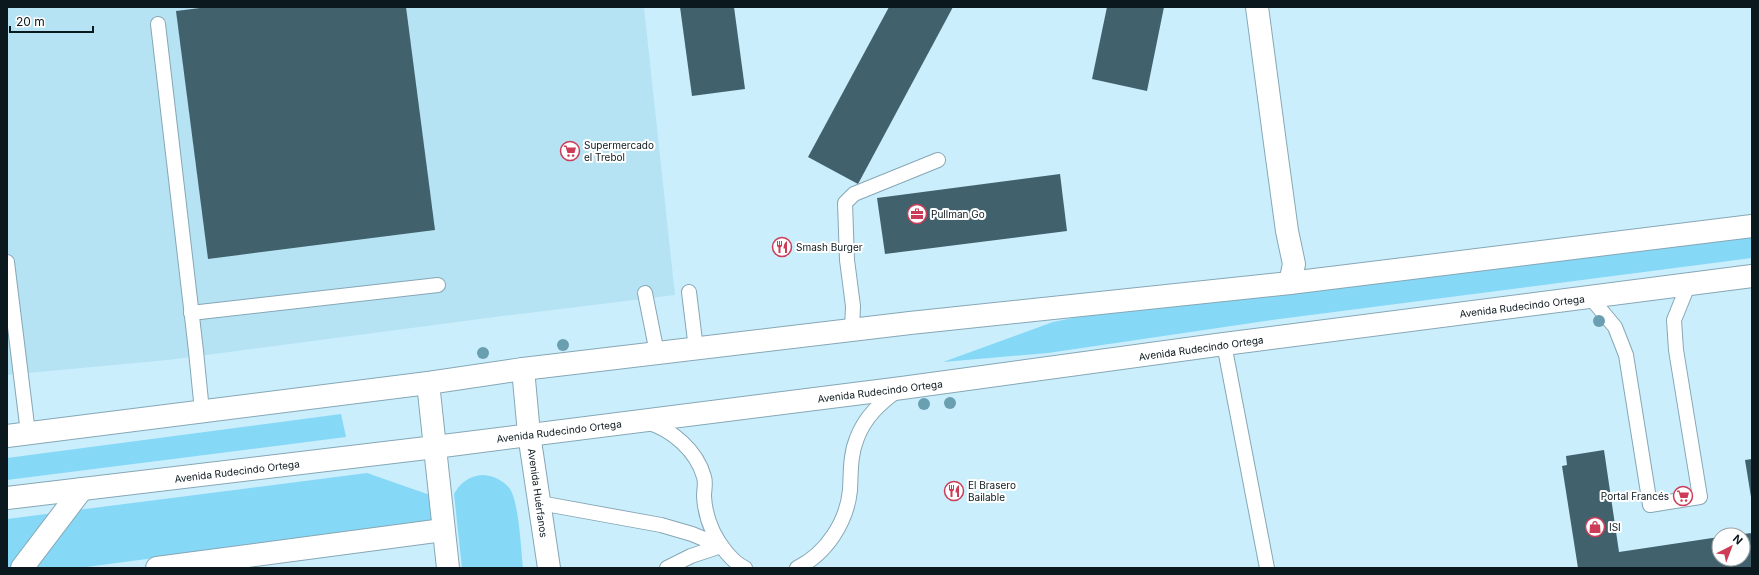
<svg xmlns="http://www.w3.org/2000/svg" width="1759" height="575" font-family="Inter,sans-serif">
	<rect width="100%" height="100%" fill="#cbeefd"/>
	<path fill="#b6e3f4" d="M7 7H644L675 295 503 316 168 360 7 375Z"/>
	<g fill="#86d8f7">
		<path d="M1752 234V258L1272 320 1048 353 943 362 1053 322 1088 315Z"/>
		<path d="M341 414 346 437 7 480V458Z"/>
		<path d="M367 473 430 495 432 521 79 568H7V519Z"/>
		<path d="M483 475C494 476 503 480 510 489 519 503 521 549 523 568H462L454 494C461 482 469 476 483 475Z"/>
	</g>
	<g fill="#41616d">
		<path d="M208 7H406L435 230 208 259 176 11Z"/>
		<path d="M680 7H734L745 89 692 96Z"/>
		<path d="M889 7H953L858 184 808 157Z"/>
		<path d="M1107 7H1164L1147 91 1092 79Z"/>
		<path d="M1060 174 1067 231 885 254 877 198Z"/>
		<path d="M1604 450 1619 552 1719 537V559H1743V534L1752 533V568H1578L1562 466 1567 465 1566 456Z"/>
		<path d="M1752 459V497H1751L1745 460Z"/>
	</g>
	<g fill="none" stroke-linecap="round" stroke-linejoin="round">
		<g stroke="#86a7b5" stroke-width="16">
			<g id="lane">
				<path d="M158 24 196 351 202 411"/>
				<path d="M7 262 28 433"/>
				<path d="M689 292 696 349"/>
				<path d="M645 293 657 353"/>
				<path d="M1590 297 1615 327 1626 355 1650 505 1700 497 1676 350 1674 320 1689 283"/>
				<path d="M191 313 438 285"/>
				<path d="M852 330 853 306 847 260 845 203 854 194 938 160"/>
				<path d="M1224 344 1267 568"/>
				<path d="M646 422C672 429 697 451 704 477 706 483 704 490 704 496 705 516 713 536 726 552 731 558 738 565 745 568"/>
				<path d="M540 503 661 525 692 534 721 546 691 556 667 568"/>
				<path d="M797 568C826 554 847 522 850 490 851 472 850 455 857 438 865 417 880 403 898 390"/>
			</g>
		</g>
		<g stroke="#86a7b5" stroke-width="24">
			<g id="street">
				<path d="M1257 7 1275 143 1287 231 1294 264 1290 283"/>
				<path d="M157 568 443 530"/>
			</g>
		</g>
		<g stroke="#86a7b5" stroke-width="24">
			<g id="primary">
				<path d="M523 369 529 434 549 568"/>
				<path d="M428 383 448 568"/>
				<path d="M7 436 428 383 523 369 910 323 1290 283 1752 226"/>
				<path d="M7 498 435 447 902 388 1224 344 1752 276"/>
				<path d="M22 568 82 489"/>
			</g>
		</g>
		<use href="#lane" stroke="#fff" stroke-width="14"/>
		<use href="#street" stroke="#fff" stroke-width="22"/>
		<use href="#primary" stroke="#fff" stroke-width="22"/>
	</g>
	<g fill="#6a9fb2">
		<circle cx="1599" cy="321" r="6"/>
		<circle cx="563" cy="345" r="6"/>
		<circle cx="483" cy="353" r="6"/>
		<circle cx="950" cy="403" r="6"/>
		<circle cx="924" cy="404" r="6"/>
	</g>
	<defs>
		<g id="supermarket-ring" transform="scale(1)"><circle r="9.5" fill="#fff" stroke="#cc3c57" stroke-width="1.5"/><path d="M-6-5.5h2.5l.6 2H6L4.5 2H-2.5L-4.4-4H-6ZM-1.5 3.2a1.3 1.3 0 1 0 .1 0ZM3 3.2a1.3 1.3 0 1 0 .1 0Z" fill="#cc3c57"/></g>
		<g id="office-ring" transform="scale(1)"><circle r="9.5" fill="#fff" stroke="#cc3c57" stroke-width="1.5"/><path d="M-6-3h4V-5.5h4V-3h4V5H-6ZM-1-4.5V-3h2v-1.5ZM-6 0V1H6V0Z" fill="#cc3c57"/></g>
		<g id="restaurant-ring" transform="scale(1)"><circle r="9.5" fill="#fff" stroke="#cc3c57" stroke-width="1.5"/><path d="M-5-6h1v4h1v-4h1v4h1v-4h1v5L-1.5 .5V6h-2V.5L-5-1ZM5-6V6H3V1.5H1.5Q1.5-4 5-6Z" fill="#cc3c57"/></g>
		<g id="shop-ring" transform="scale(1)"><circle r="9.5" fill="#fff" stroke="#cc3c57" stroke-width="1.5"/><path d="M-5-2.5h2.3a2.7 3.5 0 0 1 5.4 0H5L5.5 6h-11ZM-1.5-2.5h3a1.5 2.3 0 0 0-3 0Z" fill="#cc3c57"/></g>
	</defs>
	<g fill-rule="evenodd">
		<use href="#supermarket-ring" x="570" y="151"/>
		<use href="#office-ring" x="917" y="214"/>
		<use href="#restaurant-ring" x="782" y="247"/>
		<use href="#restaurant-ring" x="954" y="491"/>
		<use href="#supermarket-ring" x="1683" y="496"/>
		<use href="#shop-ring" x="1595" y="527"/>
	</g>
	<g text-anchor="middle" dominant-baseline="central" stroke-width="4" stroke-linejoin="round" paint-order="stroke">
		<g font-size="10" fill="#0b181d" stroke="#fff" text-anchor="start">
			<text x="584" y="145">Supermercado<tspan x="584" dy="12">el Trebol</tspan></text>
			<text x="931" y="214">Pullman Go</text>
			<text x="796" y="247">Smash Burger</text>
			<text x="968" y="485">El Brasero<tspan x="968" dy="12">Bailable</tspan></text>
			<text x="1669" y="496" text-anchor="end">Portal Francés</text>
			<text x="1609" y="527">ISI</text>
		</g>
		<g font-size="10" fill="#0b181d" stroke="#fff">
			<text transform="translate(1522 306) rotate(-7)">Avenida Rudecindo Ortega</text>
			<text transform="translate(1201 348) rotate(-8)">Avenida Rudecindo Ortega</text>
			<text transform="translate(880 391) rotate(-7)">Avenida Rudecindo Ortega</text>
			<text transform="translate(559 431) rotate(-7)">Avenida Rudecindo Ortega</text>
			<text transform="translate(237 471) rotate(-7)">Avenida Rudecindo Ortega</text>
			<text transform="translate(538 493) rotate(82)">Avenida Huérfanos</text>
		</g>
	</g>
	<rect width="1759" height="575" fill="none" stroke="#0b181d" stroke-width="16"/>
	<g transform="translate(1731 547) rotate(42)"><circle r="19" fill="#ffffff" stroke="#9da3a5"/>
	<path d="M0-3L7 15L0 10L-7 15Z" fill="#cc3c57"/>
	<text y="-6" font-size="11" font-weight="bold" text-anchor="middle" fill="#0b181d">N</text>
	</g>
	<path d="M10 26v6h83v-6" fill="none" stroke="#0b181d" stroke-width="2"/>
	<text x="16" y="26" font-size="12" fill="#0b181d" stroke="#ffffff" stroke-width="3" paint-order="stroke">20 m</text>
</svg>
